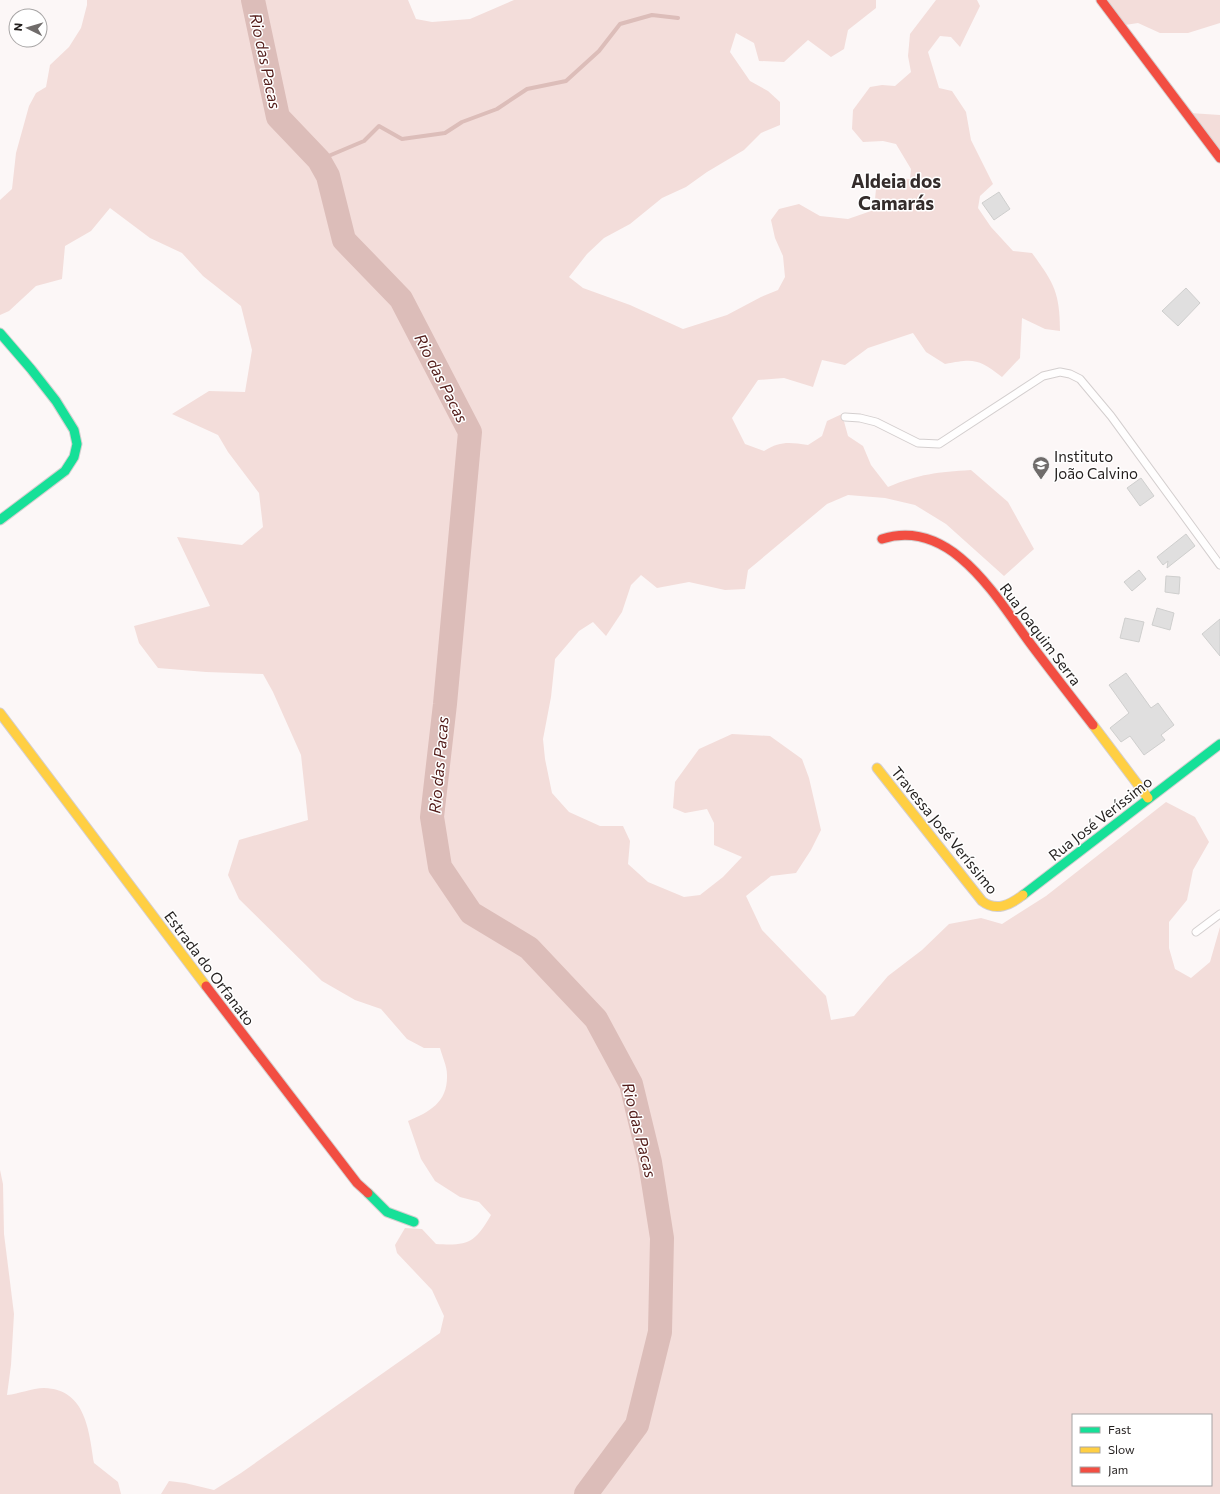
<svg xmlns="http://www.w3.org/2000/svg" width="1220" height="1494" font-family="Commissioner,sans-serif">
	<rect width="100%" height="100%" fill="#fcf7f7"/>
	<g fill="#f3ddda" fill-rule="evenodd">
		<path d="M87 0H408L416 19 432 22 470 19 514 0H876V8L848 30 844 49 831 57 808 40 784 62 759 61 754 43 736 33 730 52 750 81 768 91 780 102V125L761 133 744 150 707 172 686 187 662 198 630 224 604 238 587 254 569 277 583 288 630 305 683 329 727 315 761 297 778 290 785 277 783 256 775 238 771 220 779 209 799 204 820 216 848 219 874 210 876 189 892 178 910 179 911 169 896 144 883 141 863 142 852 129 853 110 870 87 882 85 895 86 911 72 908 56 910 34 936 0H977L980 6 960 47 951 37 940 36 928 52 939 88 952 91 966 112 971 140 993 184 980 196 978 208 991 227 1013 251 1032 253C1054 283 1060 293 1060 331L1045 329 1022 318 1020 358 1002 377C979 359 974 358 945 364L926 352 913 333 868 348 845 365 822 360 813 387 784 378 758 380 732 418 745 444 764 451C780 441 789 442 808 445L822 436 827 421 842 414 848 436 863 446 871 465 888 487C919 474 938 472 971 470L1008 502 1034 549 1004 576 946 524 915 505 885 498 848 495 827 504 748 570 745 589 725 590 689 582 657 588 641 575 631 585 622 612 606 636 593 622 579 631 555 659 551 697 543 739 545 759 552 793 569 812 600 826H623L630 841 628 864 648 882 684 897 700 895 723 877 742 857 714 845V823L707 809 685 813 673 808 675 782 699 749 732 734 770 736 802 759 809 778 821 830 811 850 796 873 771 876 746 896 762 930 826 996 831 1020 854 1016 888 976 922 950 949 924 981 918 1002 924 1046 896 1166 802 1195 817 1209 842 1193 870 1187 900 1169 922V948L1175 969 1191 978 1210 962 1220 927V1494H161L169 1481 185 1483 214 1490 241 1473 440 1333 444 1316 432 1290 397 1253 395 1245 405 1228 422 1229 436 1244C468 1246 475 1243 491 1215L479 1202 460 1197 435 1181 421 1159 408 1121C430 1112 448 1102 447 1075 447 1066 442 1056 440 1048H424L407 1039 381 1009 355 1000 322 981 239 899 228 875 239 840 308 820 301 755 273 692 263 674 206 672 158 668 139 643 134 626 210 606 177 537 242 545 263 527 259 493 228 452 218 435 172 414 209 391 245 392 252 350 241 306 203 276 182 253 150 238 110 208 91 231 65 246 62 279 36 286 9 311 0 315V200L12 189 16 153 29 106 36 93 46 87 50 65 69 47 81 28 87 5ZM1073 1415H1211V1485H1073Z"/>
		<path d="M1107 0H1220V23L1188 33H1160L1138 23 1125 25Z"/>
		<path d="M1190 113 1220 115V151Z"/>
		<path d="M0 1170 3 1184 4 1234 14 1314 11 1365 7 1395C19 1394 32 1388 44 1388 86 1389 89 1431 94 1463L118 1482 121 1494H0Z"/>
	</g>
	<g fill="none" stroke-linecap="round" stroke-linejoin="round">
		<path stroke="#dcbdb9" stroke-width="4" d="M319 160 364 141 379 126 402 139 445 133 462 122 497 109 527 89 566 81 599 51 620 24 652 15 678 18"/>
		<path stroke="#dcbdb9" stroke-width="24" d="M253 0 278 117 319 160 328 176 344 240 401 299 470 432 445 704 432 817 440 867 471 913 529 948 596 1019 631 1084 650 1162 662 1238 660 1332 637 1425 586 1494"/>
	</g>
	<g fill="#e0dfdf" stroke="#cfcfce">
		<path d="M999 192 1010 209 994 220 982 203Z"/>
		<path d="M1186 288 1200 303 1178 326 1162 311Z"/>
		<path d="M1141 478 1154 496 1140 506 1127 488Z"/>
		<path d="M1186 534 1195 546 1167 568 1168 561 1163 565 1157 557Z"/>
		<path d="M1139 570 1146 579 1132 591 1124 582Z"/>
		<path d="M1166 576 1180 577 1179 594 1165 592Z"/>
		<path d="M1157 608 1174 613 1170 630 1152 625Z"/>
		<path d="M1125 618 1144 622 1139 642 1120 638Z"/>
		<path d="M1220 619V656L1202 634Z"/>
		<path d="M1126 673 1151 708 1158 703 1174 725 1161 735 1165 740 1144 755 1130 736 1121 742 1110 728 1129 713 1109 685Z"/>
	</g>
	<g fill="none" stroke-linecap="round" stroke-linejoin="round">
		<g stroke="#d4cfcf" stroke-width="9">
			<g id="lane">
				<path d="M845 417 860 418 876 422 918 443 939 444 1043 376 1060 372 1070 374 1080 379 1111 416 1220 565"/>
				<path d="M1196 932 1220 914"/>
			</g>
		</g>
		<g stroke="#d4cfcf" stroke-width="11">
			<g id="fast">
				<path d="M0 333 31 369 56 401 74 430 77 444 74 457 65 471 0 520"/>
				<path d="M1023 895 1220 744"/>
				<path d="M368 1193 387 1212 414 1222"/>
			</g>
		</g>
		<g stroke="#d4cfcf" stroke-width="11">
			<g id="slow">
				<path d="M0 713 206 986"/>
				<path d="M1093 725 1148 798"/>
				<path d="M877 768 982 901C996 912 1010 905 1023 895"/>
			</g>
		</g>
		<g stroke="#d4cfcf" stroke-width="11">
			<g id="jam">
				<path d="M1101 0 1220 158"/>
				<path d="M882 539C951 517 996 597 1030 643 1051 671 1072 698 1093 725"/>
				<path d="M206 986 357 1183 368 1193"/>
			</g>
		</g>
		<use href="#lane" stroke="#fffefe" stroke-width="7"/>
		<use href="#fast" stroke="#16e098" stroke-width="9"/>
		<use href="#slow" stroke="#ffcf43" stroke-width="9"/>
		<use href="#jam" stroke="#f24e42" stroke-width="9"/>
	</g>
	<defs>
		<g id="university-pin" transform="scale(0.9)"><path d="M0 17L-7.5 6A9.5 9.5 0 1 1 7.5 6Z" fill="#6f6b6a" stroke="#fff"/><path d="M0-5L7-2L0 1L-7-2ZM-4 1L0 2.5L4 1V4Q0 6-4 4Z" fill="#fff"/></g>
	</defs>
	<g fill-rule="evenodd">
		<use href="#university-pin" x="1041" y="465"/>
	</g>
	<g text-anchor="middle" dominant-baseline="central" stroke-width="3" stroke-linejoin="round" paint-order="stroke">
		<g font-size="15" fill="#231f1e" stroke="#fff" text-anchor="start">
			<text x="1054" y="456">Instituto<tspan x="1054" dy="17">João Calvino</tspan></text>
		</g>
		<g font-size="15" fill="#231f1e" stroke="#fff">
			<text transform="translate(1041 634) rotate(53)">Rua Joaquim Serra</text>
			<text transform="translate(1100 818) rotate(-38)">Rua José Veríssimo</text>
			<text transform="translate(945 830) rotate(51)">Travessa José Veríssimo</text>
			<text transform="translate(210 968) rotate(53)">Estrada do Orfanato</text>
		</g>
		<g font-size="16" font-style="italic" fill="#521c19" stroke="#fff">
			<text transform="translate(266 61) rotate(78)">Rio das Pacas</text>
			<text transform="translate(442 378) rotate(63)">Rio das Pacas</text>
			<text transform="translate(438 765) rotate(-85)">Rio das Pacas</text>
			<text transform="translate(640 1130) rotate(76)">Rio das Pacas</text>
		</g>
		<g font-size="19" font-weight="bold" fill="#342c2b" stroke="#fff">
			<text x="896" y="180">Aldeia dos<tspan x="896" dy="22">Camarás</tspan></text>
		</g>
	</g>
	<rect x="1072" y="1414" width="140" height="72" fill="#ffffff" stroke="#a7a5a5"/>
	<rect x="1080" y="1427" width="20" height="6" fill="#16e098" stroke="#a7a5a5"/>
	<text x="1108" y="1434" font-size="12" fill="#231f1e">Fast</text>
	<rect x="1080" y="1447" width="20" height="6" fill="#ffcf43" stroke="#a7a5a5"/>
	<text x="1108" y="1454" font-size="12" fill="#231f1e">Slow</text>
	<rect x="1080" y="1467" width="20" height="6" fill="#f24e42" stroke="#a7a5a5"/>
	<text x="1108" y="1474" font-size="12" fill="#231f1e">Jam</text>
	<g transform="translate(28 28) rotate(275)"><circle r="19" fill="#ffffff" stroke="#a7a5a5"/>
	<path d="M0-3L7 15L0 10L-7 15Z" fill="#6f6b6a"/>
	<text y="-6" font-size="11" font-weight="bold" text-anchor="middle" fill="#231f1e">N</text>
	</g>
</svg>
